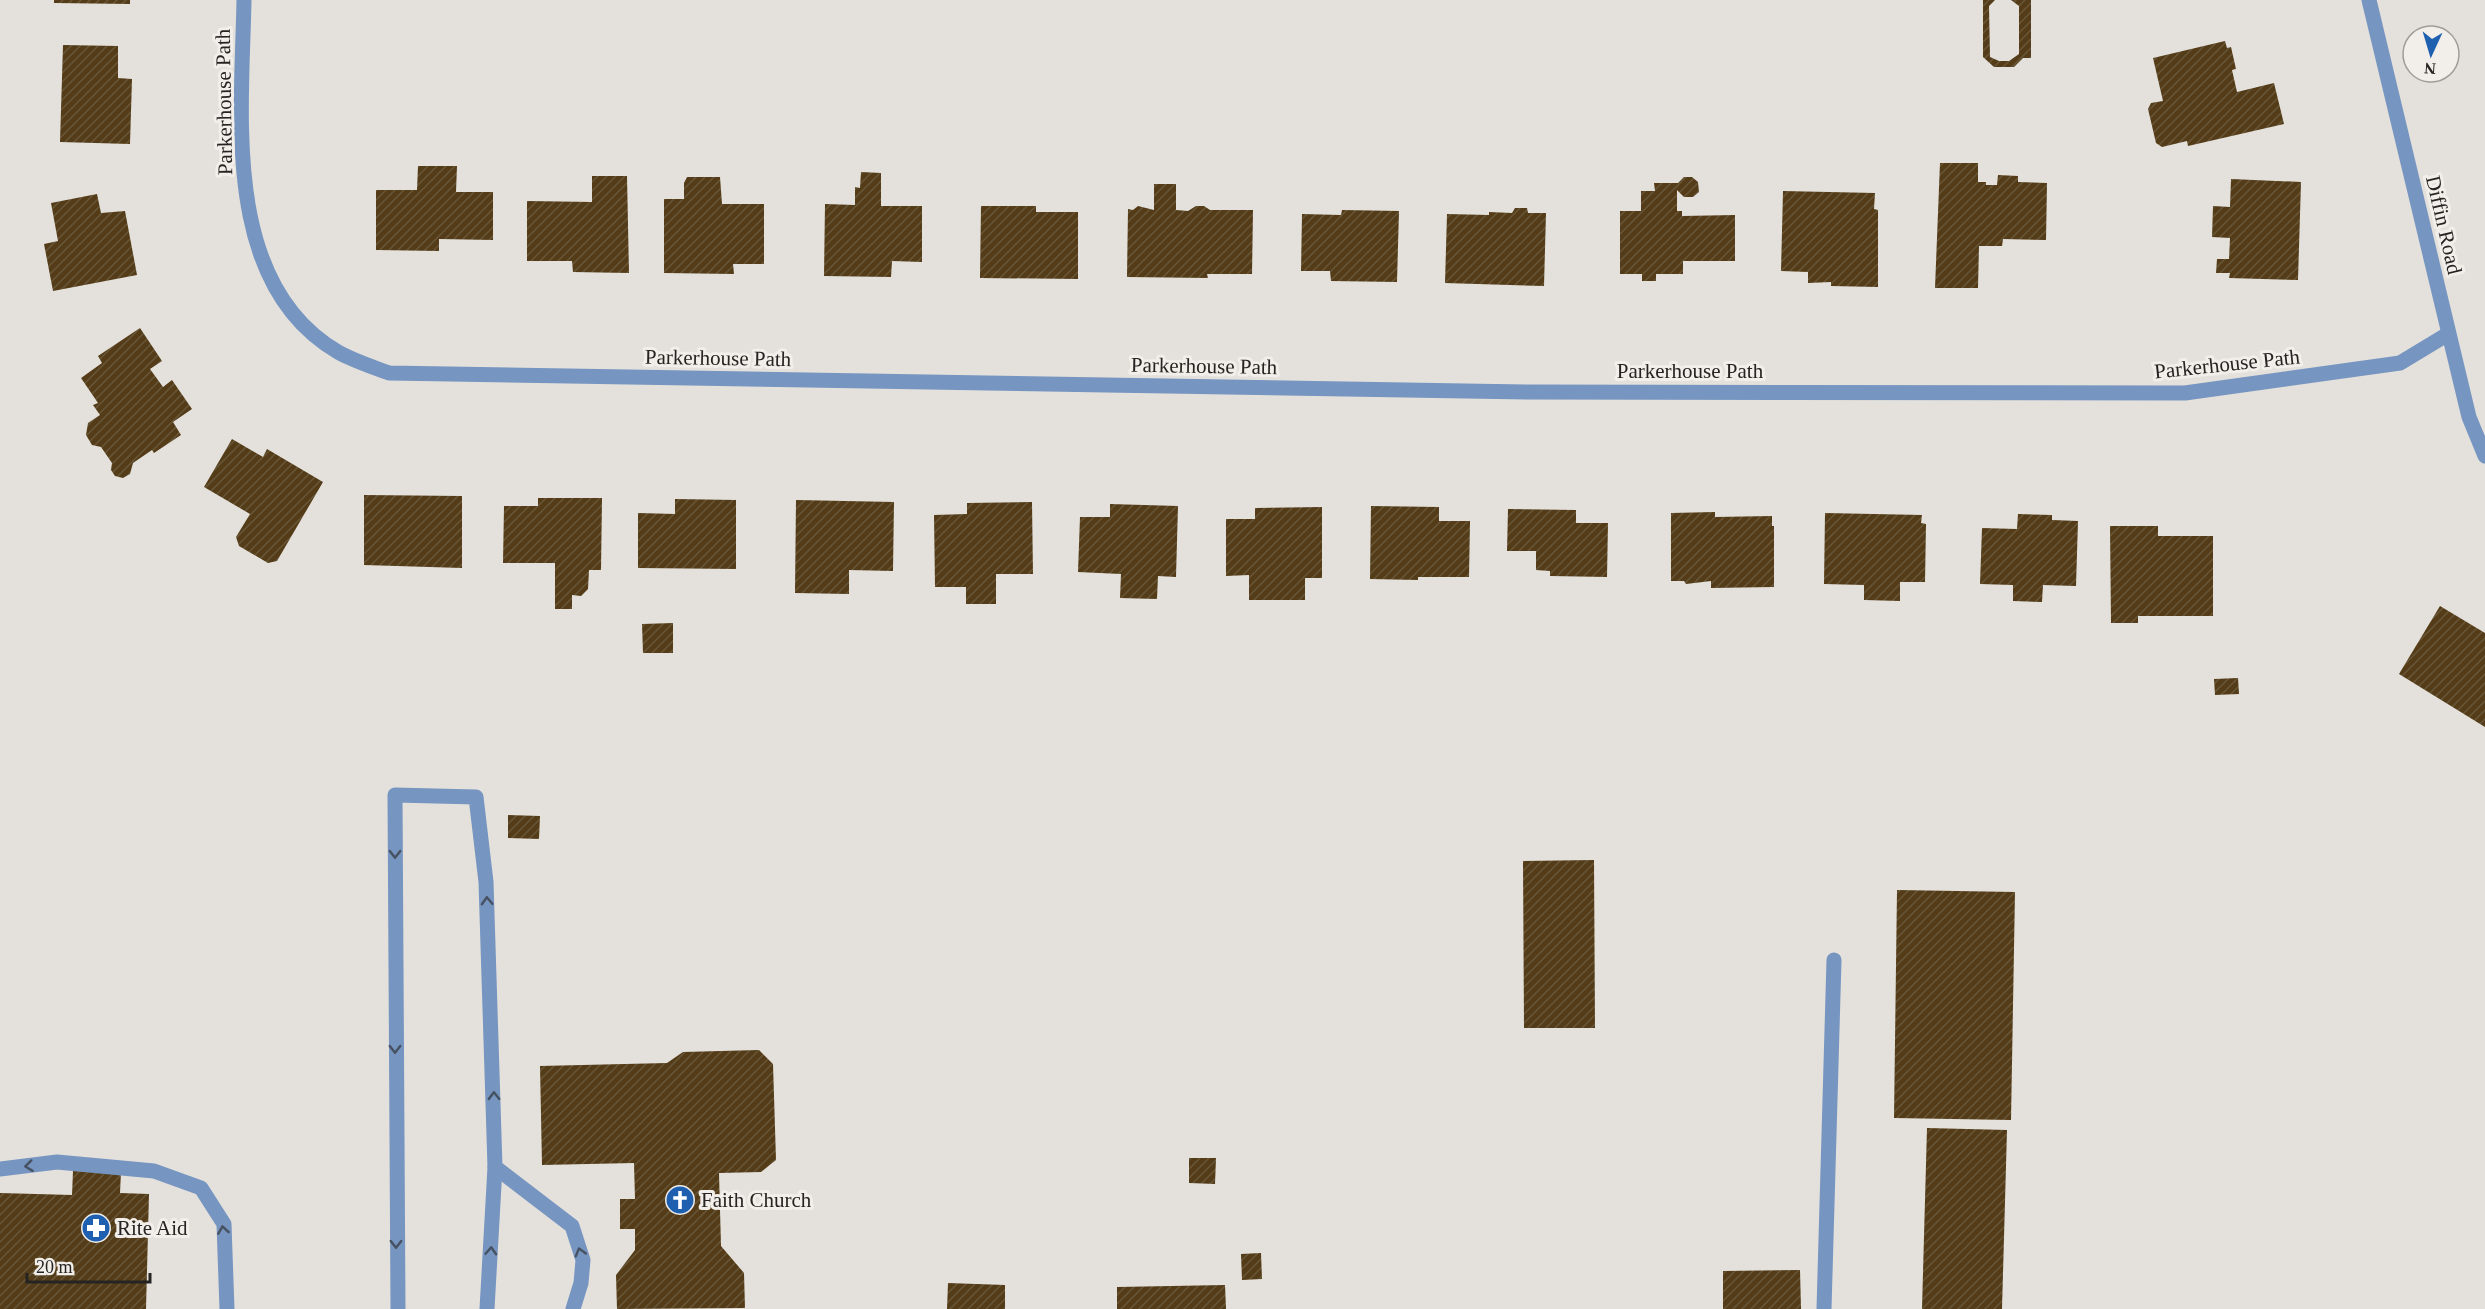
<svg xmlns="http://www.w3.org/2000/svg" width="2485" height="1309" font-family="'Times New Roman',serif">
	<defs>
		<pattern id="building-hatch" width="6" height="6" patternUnits="userSpaceOnUse" patternTransform="scale(1.5)"><rect width="6" height="6" fill="#533c17"/><path d="M-1 1l2-2M0 6l6-6M5 7l2-2" fill="none" stroke="#685638"/></pattern>
	</defs>
	<rect width="100%" height="100%" fill="#e4e1dc"/>
	<g fill="url(#building-hatch)">
		<path d="M54 0H130V4L54 3Z"/>
		<path d="M1983 0H1995L1989 6 1990 57 1999 61H2009L2019 54V6L2011 0H2031V58H2023L2014 67H1994L1983 57Z"/>
		<path d="M2225 41 2227 48 2231 47 2236 69 2232 70 2237 92 2274 83 2284 124 2188 146 2187 141 2162 147 2156 143 2148 109 2151 103 2163 101 2153 58Z"/>
		<path d="M63 45 118 46V78L132 79 130 144 60 142Z"/>
		<path d="M1940 163H1978V182H1986V185H1997L1998 175 2018 176V182L2047 183 2046 240 2003 239 2002 246H1979L1978 288H1935Z"/>
		<path d="M418 166H457L456 192H493V240L439 239V251L376 250V190H417Z"/>
		<path d="M861 172 881 173V206H922V262L892 261 891 277 824 276 825 204 855 205V187L860 188Z"/>
		<path d="M592 176H627L629 273 573 272 572 261H527V201L592 202Z"/>
		<path d="M687 177H720L722 204H764V264H733L734 274 664 273V199H684V183Z"/>
		<path d="M1684 177H1692L1698 182 1699 192 1693 197H1684L1677 190V211H1682V216L1735 215V261H1683V274H1656V281H1642V274H1620V211H1641V191H1655L1654 183H1678Z"/>
		<path d="M2231 179 2301 182 2298 280 2229 278 2230 273H2216L2217 259H2229L2230 238 2212 237 2213 206 2230 207Z"/>
		<path d="M1154 184H1176V210L1188 211 1196 206H1204L1210 210H1253L1252 274H1207L1208 278 1127 277 1128 209 1133 210 1138 206 1154 210Z"/>
		<path d="M1783 191 1875 193 1874 209 1878 210V287L1831 286V282L1808 283V272L1781 271Z"/>
		<path d="M97 194 101 213 125 211 137 275 53 291 44 244 58 241 51 203Z"/>
		<path d="M981 206H1036V212H1078V279L980 278Z"/>
		<path d="M1515 208H1527L1528 213H1546L1544 286 1445 283 1447 214 1489 215V212L1512 213Z"/>
		<path d="M1342 210 1399 211 1397 282 1331 281 1330 271H1301L1302 214 1341 215Z"/>
		<path d="M140 328 162 361 150 369 163 387 172 380 192 409 173 422 181 435 154 453 152 450 133 463 130 474 123 478 115 476 111 470 112 463 101 447 92 445 86 435 88 423 100 415 93 405 98 403 81 378 102 363 98 356Z"/>
		<path d="M232 439 263 457 267 449 323 482 277 561 268 563 239 546 236 537 250 514 204 487Z"/>
		<path d="M364 495 462 496V568L364 565Z"/>
		<path d="M538 498H602L601 570H589L588 589 581 596 572 595V609H555V563H503L504 506H538Z"/>
		<path d="M675 499 736 500V569L638 568V513L675 514Z"/>
		<path d="M796 500 894 502 893 571 849 570V594L795 593Z"/>
		<path d="M1032 502 1033 574H996V604H966V587H935L934 515 967 514V503Z"/>
		<path d="M1110 504 1178 506 1176 577 1158 576 1157 599 1120 598 1121 574 1078 572 1080 517H1110Z"/>
		<path d="M1371 506 1439 507V521H1470L1469 577H1418V580L1370 579Z"/>
		<path d="M1322 507V578H1305V600H1249V575L1226 576V519H1255V508Z"/>
		<path d="M1508 509 1576 510V523H1608L1607 577 1550 576V571L1536 570V551H1507Z"/>
		<path d="M1715 512V517L1772 516V526H1774V587L1711 588V581L1686 584 1684 581H1671V513Z"/>
		<path d="M1825 513 1922 515 1921 523 1926 524 1925 582H1900V601L1864 600V585L1824 584Z"/>
		<path d="M2018 514 2052 515V520L2078 521 2076 586 2043 585 2042 602 2013 601V585L1980 584 1982 528 2017 529Z"/>
		<path d="M2110 526H2158V536H2213V616H2138V623H2111Z"/>
		<path d="M2440 606 2485 633V727L2399 674Z"/>
		<path d="M673 623V653H643L642 624Z"/>
		<path d="M2238 678 2239 694 2215 695 2214 679Z"/>
		<path d="M508 815 540 816 539 839 508 838Z"/>
		<path d="M1594 860 1595 1028H1524L1523 861Z"/>
		<path d="M1897 890 2015 892 2011 1120 1894 1118Z"/>
		<path d="M759 1050 773 1064 776 1160 761 1172 719 1173 721 1246 744 1273 745 1308 617 1309 616 1275 635 1250V1229H620V1199H635L634 1163 542 1165 540 1066 667 1063 683 1052Z"/>
		<path d="M1927 1128 2007 1130 2002 1309H1922Z"/>
		<path d="M1189 1158H1216L1215 1184 1189 1183Z"/>
		<path d="M73 1171 121 1172 120 1193 149 1194 146 1309H0V1193L72 1195Z"/>
		<path d="M1261 1253 1262 1279 1242 1280 1241 1254Z"/>
		<path d="M1800 1270 1801 1309H1723V1271Z"/>
		<path d="M948 1283 1005 1285V1309H947Z"/>
		<path d="M1225 1285 1226 1309H1117V1287Z"/>
	</g>
	<g fill="none" stroke-linecap="round" stroke-linejoin="round">
		<g stroke="#7695c0" stroke-width="15">
			<path d="M0 1169 57 1162 154 1171 201 1188 224 1224 227 1309"/>
			<path d="M398 1309 395 795 476 797 486 882 495 1167 572 1226 583 1260 581 1283 573 1309"/>
			<path d="M487 1309 495 1167"/>
			<path d="M1824 1309 1834 960"/>
		</g>
		<g stroke="#7695c0" stroke-width="15">
			<path d="M244 0C242 115 221 284 338 352 354 361 373 367 389 373L1527 392 2185 393 2400 363 2448 334"/>
			<path d="M2369 0 2469 417 2485 456"/>
		</g>
	</g>
	<defs><path id="oneway-chevron" d="M-2-3.5L2.5 0L-2 3.5" fill="none" stroke-width="1.6" stroke-linecap="round" stroke-linejoin="round" transform="scale(1.5)"/></defs>
	<g stroke="#465161">
		<use href="#oneway-chevron" transform="translate(395 854) rotate(90)"/>
		<use href="#oneway-chevron" transform="translate(487 901) rotate(-92)"/>
		<use href="#oneway-chevron" transform="translate(395 1049) rotate(90)"/>
		<use href="#oneway-chevron" transform="translate(494 1096) rotate(-91)"/>
		<use href="#oneway-chevron" transform="translate(29 1166) rotate(173)"/>
		<use href="#oneway-chevron" transform="translate(223 1230) rotate(-99)"/>
		<use href="#oneway-chevron" transform="translate(396 1244) rotate(90)"/>
		<use href="#oneway-chevron" transform="translate(491 1251) rotate(-87)"/>
		<use href="#oneway-chevron" transform="translate(580 1252) rotate(-106)"/>
	</g>
	<defs>
		<g id="church-disc" transform="scale(1.5)"><circle r="9.5" fill="#1f5fb0" stroke="#f2eee9"/><path d="M-1.2-6h2.4v3.5h3.3v2.4h-3.3V6h-2.4V-.1h-3.3v-2.4h3.3Z" fill="#fff"/></g>
		<g id="pharmacy-disc" transform="scale(1.5)"><circle r="9.5" fill="#1f5fb0" stroke="#f2eee9"/><path d="M-2-6h4v4h4v4h-4v4h-4v-4h-4v-4h4Z" fill="#fff"/></g>
	</defs>
	<g fill-rule="evenodd">
		<use href="#church-disc" x="680" y="1200"/>
		<use href="#pharmacy-disc" x="96" y="1228"/>
	</g>
	<g text-anchor="middle" dominant-baseline="central" stroke-width="6" stroke-linejoin="round" paint-order="stroke">
		<g font-size="21" fill="#262422" stroke="#f2eee9">
			<text transform="translate(224 102) rotate(-91)">Parkerhouse Path</text>
			<text transform="translate(2444 225) rotate(77)">Diffin Road</text>
			<text transform="translate(718 358) rotate(1)">Parkerhouse Path</text>
			<text transform="translate(2227 364) rotate(-6)">Parkerhouse Path</text>
			<text transform="translate(1204 366) rotate(1)">Parkerhouse Path</text>
			<text x="1690" y="371">Parkerhouse Path</text>
		</g>
		<g font-size="21" fill="#262422" stroke="#f2eee9" text-anchor="start">
			<text x="701" y="1200">Faith Church</text>
			<text x="117" y="1228">Rite Aid</text>
		</g>
	</g>
	<g transform="translate(2431 54) rotate(184)"><circle r="28" fill="#f2eee9" stroke="#a09d99" stroke-width="1.5"/>
	<path d="M0-4.5L10 22L0 15L-10 22Z" fill="#1f5fb0"/>
	<text y="-9" font-size="16" font-weight="bold" text-anchor="middle" fill="#262422">N</text>
	</g>
	<path d="M27 1273v9h123v-9" fill="none" stroke="#262422" stroke-width="3"/>
	<text x="36" y="1273" font-size="18" fill="#262422" stroke="#f2eee9" stroke-width="4.5" paint-order="stroke">20 m</text>
</svg>
